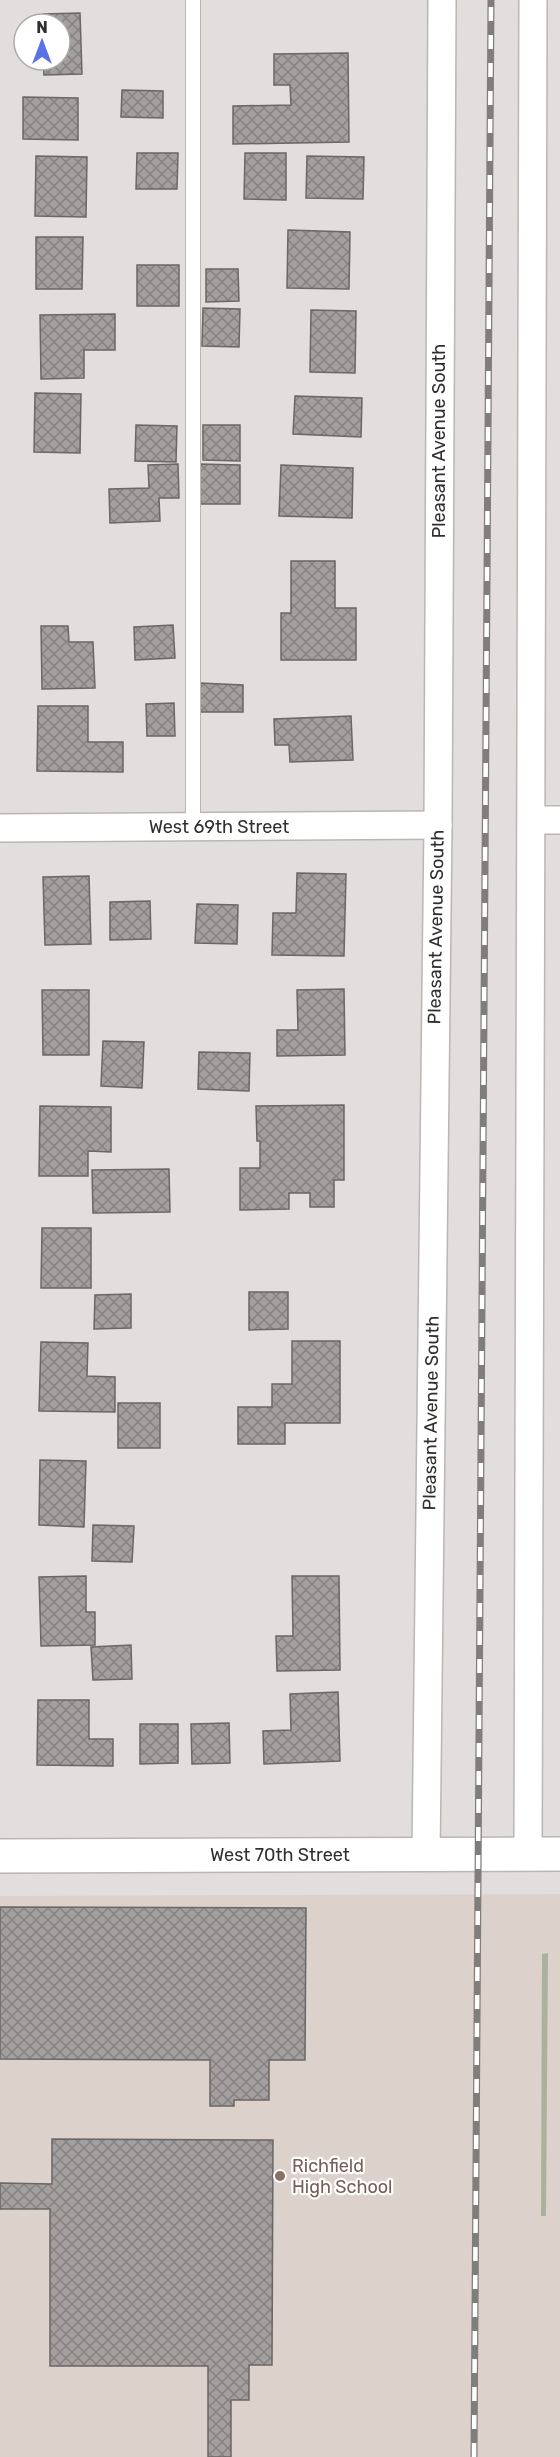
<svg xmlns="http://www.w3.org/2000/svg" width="560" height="2457" font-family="Rubik,sans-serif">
	<defs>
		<pattern id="building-cross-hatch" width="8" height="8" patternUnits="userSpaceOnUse" patternTransform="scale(1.5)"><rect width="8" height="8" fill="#a39f9e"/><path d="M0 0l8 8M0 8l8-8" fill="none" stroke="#858281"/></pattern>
	</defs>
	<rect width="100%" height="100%" fill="#e2dedd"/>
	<path fill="#ddd1cc" d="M560 1894V2457H0V1896Z"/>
	<path fill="#a9b29c" d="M548 1953 546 2216H541L542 1954Z"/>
	<g fill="url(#building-cross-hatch)" stroke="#6a6766" stroke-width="1.5">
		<path d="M80 13 82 74 44 75 43 60H60V24H43V14Z"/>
		<path d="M348 53 349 142 233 144V106L291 105 290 85H274V54Z"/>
		<path d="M122 90 163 91V118L121 117Z"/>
		<path d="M23 97 78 98V140L23 139Z"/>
		<path d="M137 153H178L177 189H136Z"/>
		<path d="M245 153H286V200L244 199Z"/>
		<path d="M36 156 87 157 86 217 35 216Z"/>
		<path d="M307 156 364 157 363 199 306 198Z"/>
		<path d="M288 230 350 232 349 289 287 288Z"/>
		<path d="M36 237H83L82 289H36Z"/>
		<rect x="137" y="265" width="42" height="41"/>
		<path d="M206 269H238L239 301 206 302Z"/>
		<path d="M203 308 240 309 239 347 202 346Z"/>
		<path d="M311 310 356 311 355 373 310 372Z"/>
		<path d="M115 314V350H84V378L41 379 40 315Z"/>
		<path d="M35 393 81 394 80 453 34 452Z"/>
		<path d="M295 396 362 398 361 437 293 434Z"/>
		<path d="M136 425 177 426 176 462 135 461Z"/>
		<path d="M203 425H240V461L203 460Z"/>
		<path d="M178 464 179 498H159L160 521 110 523 109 489 149 488 148 465Z"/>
		<path d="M200 464 240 465V504H199Z"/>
		<path d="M281 465 353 468 352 518 279 516Z"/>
		<path d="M291 561H335V608H356V660H281V613H291Z"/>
		<path d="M173 625 175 658 135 660 134 627Z"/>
		<path d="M41 626H68L69 642H93L95 688 42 689Z"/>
		<path d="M199 683 243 685V712H199Z"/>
		<path d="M174 703 175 736H147L146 704Z"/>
		<path d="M38 706H88V742H123V772L37 771Z"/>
		<path d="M351 716 353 760 290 762 289 745H275L274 719Z"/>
		<path d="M297 873 346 874 344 956 272 955 273 913H296Z"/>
		<path d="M89 876 91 944 45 945 43 877Z"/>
		<path d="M150 901 151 939 110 940V902Z"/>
		<path d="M197 904 238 905 237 944 195 943Z"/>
		<path d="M344 989 345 1055 277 1056V1030H298L297 990Z"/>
		<path d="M42 990H89V1055H43Z"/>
		<path d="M103 1041 144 1042 142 1088 101 1086Z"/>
		<path d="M199 1052 250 1053 249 1091 198 1089Z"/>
		<path d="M344 1105V1180H334V1207H310V1193H289V1209L240 1210V1168H260V1141H257L256 1106Z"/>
		<path d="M40 1106 111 1107V1152L88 1151V1176H39Z"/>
		<path d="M169 1169 170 1212 93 1213 92 1170Z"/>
		<path d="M42 1228H91V1288H41Z"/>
		<path d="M249 1292H288V1329L249 1330Z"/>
		<path d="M131 1294V1328L94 1329 95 1295Z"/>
		<path d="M292 1341H340V1423H285V1444H238V1407H272V1384H292Z"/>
		<path d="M41 1342 88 1343 87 1376 115 1377V1412L39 1411Z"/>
		<rect x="118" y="1403" width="42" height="45"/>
		<path d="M40 1460 86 1461 84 1527 39 1525Z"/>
		<path d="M93 1525 134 1526 132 1562 92 1561Z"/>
		<path d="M86 1576V1612H95V1645L41 1646 39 1577Z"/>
		<path d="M292 1576H339L340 1670 277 1671 276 1636H293Z"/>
		<path d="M131 1645 132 1679 93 1680 91 1647Z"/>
		<path d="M338 1692 340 1761 264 1764 263 1731 291 1730 290 1694Z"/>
		<path d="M38 1700H89V1739H113V1766L37 1765Z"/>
		<path d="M229 1723 230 1763 192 1764 191 1724Z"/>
		<path d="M140 1724H178V1763L140 1764Z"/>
		<path d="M0 1907 306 1908 305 2060H269V2100H234V2106H210V2060L0 2059Z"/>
		<path d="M52 2139 273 2140 272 2365H249V2400H231V2457H208V2366H50V2209H0V2183L52 2184Z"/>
	</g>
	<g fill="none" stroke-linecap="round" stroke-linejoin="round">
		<g stroke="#b9b6b4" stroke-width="16">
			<path id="lane" d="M193 0V827"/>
		</g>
		<g stroke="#b9b6b4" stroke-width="30">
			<g id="street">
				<path d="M532 820H560"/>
				<path d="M0 828 438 825"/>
				<path d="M426 1854 438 825 442 0"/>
				<path d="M528 1854 533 0"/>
			</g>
		</g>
		<g stroke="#b9b6b4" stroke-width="36">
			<path id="secondary" d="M0 1856 560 1854"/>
		</g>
		<use href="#lane" stroke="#fff" stroke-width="14"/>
		<use href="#street" stroke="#fff" stroke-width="27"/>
		<use href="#secondary" stroke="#fff" stroke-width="33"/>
		<g stroke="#807e7d" stroke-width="7">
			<path id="rail" d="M474 2457 491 0"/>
		</g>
		<use href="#rail" stroke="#fff" stroke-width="4.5" stroke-dasharray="14" stroke-linecap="butt"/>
	</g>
	<circle fill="#8d6e63" stroke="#fff" stroke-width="2" cx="280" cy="2176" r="6"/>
	<g text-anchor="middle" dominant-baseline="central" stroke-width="4.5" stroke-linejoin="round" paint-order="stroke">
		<g font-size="18" fill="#302f2e" stroke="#fff">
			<text transform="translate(439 441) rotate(-90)">Pleasant Avenue South</text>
			<text x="219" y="827">West 69th Street</text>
			<text transform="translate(436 927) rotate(-89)">Pleasant Avenue South</text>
			<text transform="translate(431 1413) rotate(-89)">Pleasant Avenue South</text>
			<text x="280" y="1855">West 70th Street</text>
		</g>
		<g font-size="18" fill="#785e54" stroke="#fff" text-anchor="start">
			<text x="292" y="2166">Richfield<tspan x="292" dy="21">High School</tspan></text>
		</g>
	</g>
	<g transform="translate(42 42)"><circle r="28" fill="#ffffff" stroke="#acacab" stroke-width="1.5"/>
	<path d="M0-4.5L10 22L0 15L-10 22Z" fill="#5b71e8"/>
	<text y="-9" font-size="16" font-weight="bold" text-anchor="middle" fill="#302f2e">N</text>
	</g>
</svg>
